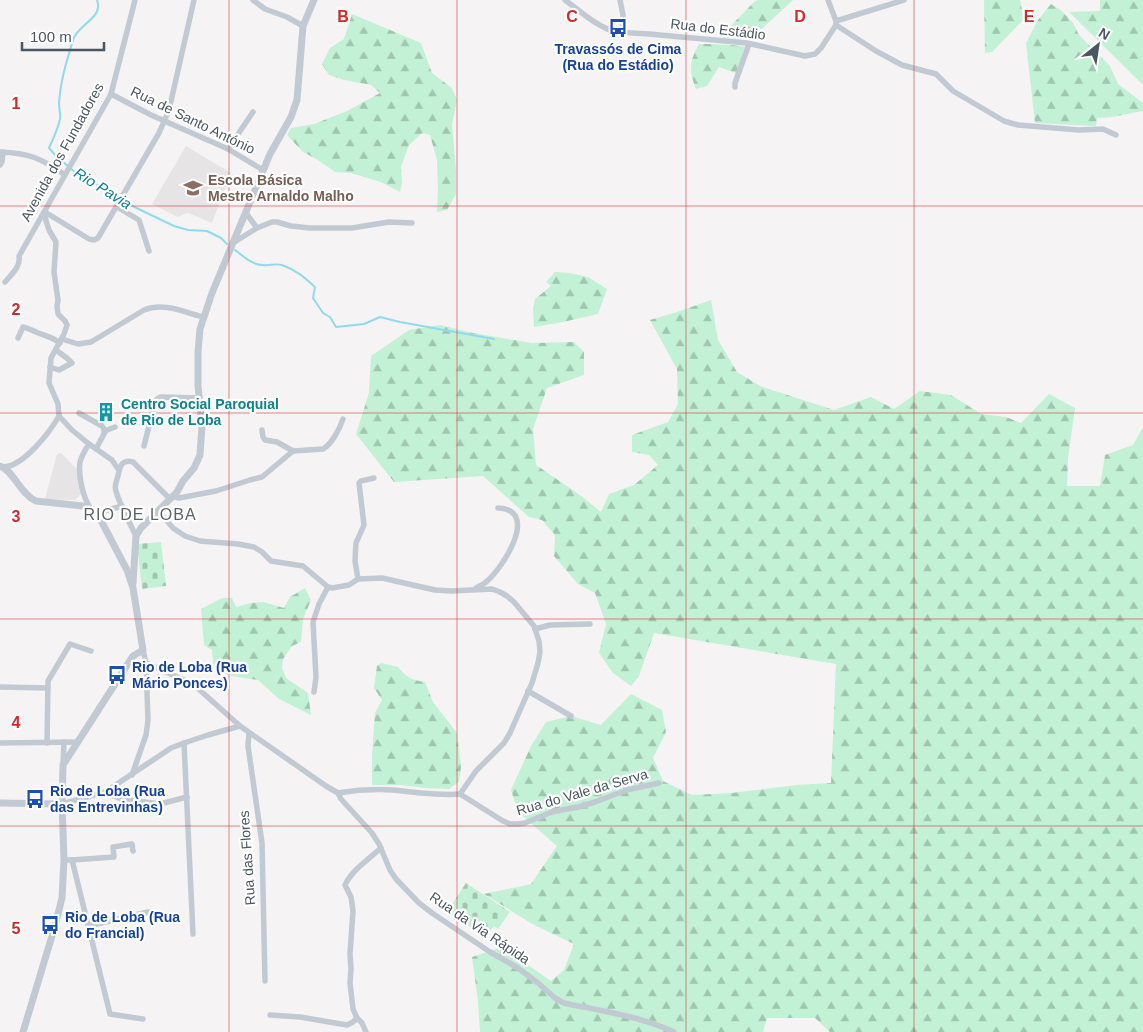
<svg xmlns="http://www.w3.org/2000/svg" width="1143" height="1032" font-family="Arial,sans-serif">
	<defs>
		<pattern id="forest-firs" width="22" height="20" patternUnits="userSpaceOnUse" patternTransform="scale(1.25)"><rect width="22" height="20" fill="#c3f1d5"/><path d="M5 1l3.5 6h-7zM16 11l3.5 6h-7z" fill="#a0c6b0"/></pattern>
		<pattern id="cemetery-stones" width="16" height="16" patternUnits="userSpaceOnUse" patternTransform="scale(1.25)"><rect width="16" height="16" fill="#c3f1d5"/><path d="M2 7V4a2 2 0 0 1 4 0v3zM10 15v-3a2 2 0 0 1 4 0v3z" fill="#a0c6b0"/></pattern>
	</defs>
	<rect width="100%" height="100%" fill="#f5f3f3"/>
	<g fill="#e6e4e5">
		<path d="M186 146 231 173 212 223 188 213 184 214 178 217 152 204Z"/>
		<path d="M61 453 79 471 82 493 75 500 45 499 57 454Z"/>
	</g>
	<g fill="url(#forest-firs)">
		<path d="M758 0H793L750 40 720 37 754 2Z"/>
		<path d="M984 0H1020L1024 19 992 52 985 53Z"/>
		<path d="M1100 0H1143V85L1069 12 1100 11Z"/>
		<path d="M1051 4 1062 11 1073 23 1079 35 1110 66 1118 84 1143 103V111L1112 117 1097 118 1096 126H1093L1035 123 1026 43 1038 20Z"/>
		<path d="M352 14 421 43 432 73 452 88 457 100 452 125 456 170V194L447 210 437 212 438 190 437 160 430 135 422 133 409 145 401 166 402 183 400 192 381 182 351 173 335 172 318 160 303 152 287 135 291 128 314 124 347 111 380 93 371 85 344 80 329 75 322 64 330 48 344 39Z"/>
		<path d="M699 44C714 44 730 44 745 47L736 73 719 67 707 86 696 89C689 70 689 62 699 44Z"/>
		<path d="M555 272 569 273 588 277 607 289 598 314 563 322 534 327 533 309 535 299 551 286 546 282Z"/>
		<path d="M711 300 718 340 737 372 760 386 834 410 871 397 894 409 920 391 951 395 981 414 1006 417 1021 423 1049 394 1075 408 1068 458 1067 486H1100L1105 455 1133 445 1143 427V1032H830L815 1018H767L763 1032H480L478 1001 472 957 502 947 551 981 564 970 574 944 534 925 484 894 531 884 557 846 518 812 511 790 531 746 546 722 571 716 601 725 631 694 662 710 666 732 653 758 663 781 692 795 732 793 797 785 831 783 836 664 654 633 639 676 631 686 613 673 599 653 606 624 595 593 578 584 554 556 555 535 542 520 529 517 483 476 394 482 356 434 369 393 371 356 409 330 440 325 473 333 532 343 574 342 584 352V375L547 388 533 429 536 465 580 495 601 512 609 494 634 485 658 465 649 455 632 452V435L668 422 678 404 677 369 650 320 680 311Z"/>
		<path d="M305 588 311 600 303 619 301 642 292 646 283 659 282 668 286 678 308 693 311 715 279 699 258 680 231 676 219 671 213 663 212 650 204 645 201 609 222 598H232L236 607 251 603 263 602 284 608 290 597Z"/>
		<path d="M381 663 398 667C407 678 412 680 425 682L433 702 457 733 461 767 459 782 449 789 426 788 400 785H372V755L375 713 382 700 374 688 377 666Z"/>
	</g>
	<g fill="url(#cemetery-stones)">
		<path d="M161 542 166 586 142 589 137 544Z"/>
		<path d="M466 883 510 912 498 929 494 926 486 937 447 912Z"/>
	</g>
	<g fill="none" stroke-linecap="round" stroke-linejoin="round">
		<g stroke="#90daee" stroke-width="2">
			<path d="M97 0C104 18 78 24 73 40 67 60 60 82 59 104 59 109 61 114 60 119 58 129 53 139 49 148L56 156 76 173 103 188 113 196 118 199"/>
			<path d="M122 201 174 226 188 230 207 231 221 238 227 244"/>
			<path d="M235 250C243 256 252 265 263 265 270 266 275 263 282 265 296 270 304 277 315 287L313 298 323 313 330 317 336 327 364 324 380 317 400 322 494 339"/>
		</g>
		<g stroke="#c1cad2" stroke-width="5.5">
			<path d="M253 0 265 9 287 17 303 26"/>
			<path d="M565 0C580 11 596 26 615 32L649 34 747 43 805 56 815 54 821 48 836 25V21L828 0"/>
			<path d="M620 0 623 15V33"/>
			<path d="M836 21 904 0"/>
			<path d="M836 25 876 51 902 65 936 74 953 91 1004 121 1018 125 1079 130 1103 129 1116 135"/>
			<path d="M735 87V83L749 44"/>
			<path d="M111 94 151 115 228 149 263 170"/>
			<path d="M228 149 253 112"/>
			<path d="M0 152C29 153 41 158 65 175"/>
			<path d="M0 165 2 162 3 152"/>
			<path d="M117 207 139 220 149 251"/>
			<path d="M45 212 89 239 94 240 98 238 159 133 169 110 194 0"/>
			<path d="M45 212 46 221 49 230 56 242 54 272 58 300 57 306 58 314 65 321 67 325 64 334 51 358 49 383 58 404 59 416 72 430 89 444 112 460 118 469"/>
			<path d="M246 213 257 228"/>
			<path d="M233 243 257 228 272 222H277L291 226 310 228H352L389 222 412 223"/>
			<path d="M5 282C12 274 21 266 19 256L111 94 135 0"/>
			<path d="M18 338 23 327C28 328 31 330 36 332 45 336 51 336 60 343"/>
			<path d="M62 339 78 344 91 342 144 310C163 302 184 312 203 317"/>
			<path d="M50 367 59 370 72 363 68 359 56 350"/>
			<path d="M79 413 102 426 104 429V433"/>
			<path d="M262 430 263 437 265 440 277 442 293 451"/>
			<path d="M89 444C85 450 82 455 80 462 78 476 83 498 91 509"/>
			<path d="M144 446 155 402 157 399 161 397 198 398"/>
			<path d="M96 449 105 432 107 430 115 427"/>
			<path d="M3 467C23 467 50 432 59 416"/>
			<path d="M172 496 179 498 216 491 250 480 262 477 293 451 323 449C332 444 340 428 343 419"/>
			<path d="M158 511 173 528 185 536 200 541 238 544 254 547 262 552 271 561 303 566 328 587 332 588 349 585 358 579 382 578 435 590 451 591 492 589 500 592 507 596 514 602 534 626 539 641 540 652 538 663 532 683 510 733 504 743 476 771 460 794"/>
			<path d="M97 513 122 506"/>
			<path d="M136 536C129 521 120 506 116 491 114 486 116 484 117 479 120 471 119 458 133 462L170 499"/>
			<path d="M358 579 355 561 356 543 364 525 359 483 361 481 374 478"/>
			<path d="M476 588C479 586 483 585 486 582 502 569 541 510 498 508"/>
			<path d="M535 629 550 625 590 624"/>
			<path d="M146 663 193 684 240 726 326 786 338 793 341 799 372 833 379 844 390 870 396 879 419 903 432 913 490 952 518 968 538 983 555 998 564 1003C601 1011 640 1016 674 1032"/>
			<path d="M0 687 48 688"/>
			<path d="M528 691 571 716"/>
			<path d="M314 692 316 677 313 622 319 604 328 587"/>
			<path d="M249 733 248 746 262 843 265 981"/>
			<path d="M0 743 78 742"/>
			<path d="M47 743 48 681 70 644 91 651"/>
			<path d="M184 743 193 934"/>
			<path d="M63 765 64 742"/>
			<path d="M132 775 146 735 148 720 146 663 143 650"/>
			<path d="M105 792 121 799 160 804 187 797"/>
			<path d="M338 793C356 790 375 789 393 790 415 792 438 796 460 794"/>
			<path d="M460 794 503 821 510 824H518L525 823 552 812 578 807 595 802 627 790 659 783"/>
			<path d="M62 804 105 792 171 748 184 743 208 735 240 726"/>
			<path d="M64 860H72L110 1014 143 1019"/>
			<path d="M72 860 114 857 113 847 132 844 133 851"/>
			<path d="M88 926 148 912"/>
			<path d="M270 1015 300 1017 347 1025 353 1022 357 1018"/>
			<path d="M366 1032 362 1023 357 1018 353 1009 350 983 351 969 350 954 353 911 351 897 345 885C351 871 370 858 381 848"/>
		</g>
		<g stroke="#c1cad2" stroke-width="7">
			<path d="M0 466C14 471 20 494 36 501L83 506 97 513 127 570 133 588 143 650 133 656 63 765 62 804 64 860 62 898 55 926 23 1032"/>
			<path d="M133 583 136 536 141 528 177 492 183 481 194 468 200 455 202 426 198 386V352L200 329 212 293 270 154 291 117 297 100 303 26 314 0"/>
			<path d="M0 803 62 804"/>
		</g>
	</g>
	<path fill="none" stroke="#d62828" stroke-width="1" stroke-opacity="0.55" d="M229 0V1032M457 0V1032M686 0V1032M914 0V1032M0 206H1143M0 413H1143M0 619H1143M0 826H1143"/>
	<defs>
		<g id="bus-bare" transform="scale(1.5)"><path d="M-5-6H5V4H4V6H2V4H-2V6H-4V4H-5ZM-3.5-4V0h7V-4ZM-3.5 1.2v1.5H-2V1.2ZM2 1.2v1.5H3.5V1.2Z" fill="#1a4fb4" stroke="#fff" stroke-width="2.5" paint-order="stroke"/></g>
		<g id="school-bare" transform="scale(1.5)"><path d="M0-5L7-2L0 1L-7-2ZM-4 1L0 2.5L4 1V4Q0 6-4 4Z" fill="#8d6e63" stroke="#fff" stroke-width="2.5" paint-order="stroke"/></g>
		<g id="building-bare" transform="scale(1.5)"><path d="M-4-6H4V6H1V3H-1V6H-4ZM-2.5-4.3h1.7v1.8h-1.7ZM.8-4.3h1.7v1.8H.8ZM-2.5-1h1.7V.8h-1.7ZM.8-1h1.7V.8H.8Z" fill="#0f9aa8" stroke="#fff" stroke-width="2.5" paint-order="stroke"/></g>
	</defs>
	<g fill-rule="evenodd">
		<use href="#bus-bare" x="618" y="28"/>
		<use href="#school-bare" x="193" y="188"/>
		<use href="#building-bare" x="106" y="412"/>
		<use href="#bus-bare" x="117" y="675"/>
		<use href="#bus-bare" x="35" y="799"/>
		<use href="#bus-bare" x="50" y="925"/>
	</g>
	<g text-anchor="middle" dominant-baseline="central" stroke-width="4.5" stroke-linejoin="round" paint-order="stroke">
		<g font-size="14" fill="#4a5661" stroke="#fff">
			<text transform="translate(718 29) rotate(7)">Rua do Estádio</text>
			<text transform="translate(193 120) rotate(26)">Rua de Santo António</text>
			<text transform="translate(62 152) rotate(-61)">Avenida dos Fundadores</text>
			<text transform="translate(582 792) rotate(-16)">Rua do Vale da Serva</text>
			<text transform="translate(247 858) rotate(-94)">Rua das Flores</text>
			<text transform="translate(480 928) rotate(34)">Rua da Via Rápida</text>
		</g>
		<g font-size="14" font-weight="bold" fill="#164399" stroke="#fff" text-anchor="start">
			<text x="618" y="49" text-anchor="middle">Travassós de Cima<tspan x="618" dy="16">(Rua do Estádio)</tspan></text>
			<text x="132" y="667">Rio de Loba (Rua<tspan x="132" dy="16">Mário Ponces)</tspan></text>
			<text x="50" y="791">Rio de Loba (Rua<tspan x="50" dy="16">das Entrevinhas)</tspan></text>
			<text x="65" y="917">Rio de Loba (Rua<tspan x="65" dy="16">do Francial)</tspan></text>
		</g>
		<g font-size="14" font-weight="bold" fill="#785e54" stroke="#fff" text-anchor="start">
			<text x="208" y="180">Escola Básica<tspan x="208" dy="16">Mestre Arnaldo Malho</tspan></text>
		</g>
		<g font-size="14" font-weight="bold" fill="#0d838f" stroke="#fff" text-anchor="start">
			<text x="121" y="404">Centro Social Paroquial<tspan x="121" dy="16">de Rio de Loba</tspan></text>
		</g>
		<g font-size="15" font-style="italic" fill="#0c7c9b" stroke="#fff">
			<text transform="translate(103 188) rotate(32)">Rio Pavia</text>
		</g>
		<g font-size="16" letter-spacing="1" fill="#5f6368" stroke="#fff">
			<text x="140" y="514">RIO DE LOBA</text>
		</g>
	</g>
	<g font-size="16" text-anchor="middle" font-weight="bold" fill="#d62828" stroke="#fff" stroke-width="4.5" stroke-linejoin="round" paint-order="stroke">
		<text x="343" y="22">B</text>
		<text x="572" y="22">C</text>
		<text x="800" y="22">D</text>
		<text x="1029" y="22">E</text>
		<text x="16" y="109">1</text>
		<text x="16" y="315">2</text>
		<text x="16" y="522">3</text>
		<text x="16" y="728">4</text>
		<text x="16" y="934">5</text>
	</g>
	<g transform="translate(1098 45) rotate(30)" stroke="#ffffff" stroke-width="4" paint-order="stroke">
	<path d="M0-4L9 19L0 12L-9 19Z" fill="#4a5661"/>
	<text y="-8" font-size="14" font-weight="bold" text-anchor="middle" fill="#4a5661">N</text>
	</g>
	<path d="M22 42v8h82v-8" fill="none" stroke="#4a5661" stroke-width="2.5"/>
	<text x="30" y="42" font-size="15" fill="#4a5661" stroke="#ffffff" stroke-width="4" paint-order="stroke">100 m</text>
</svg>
